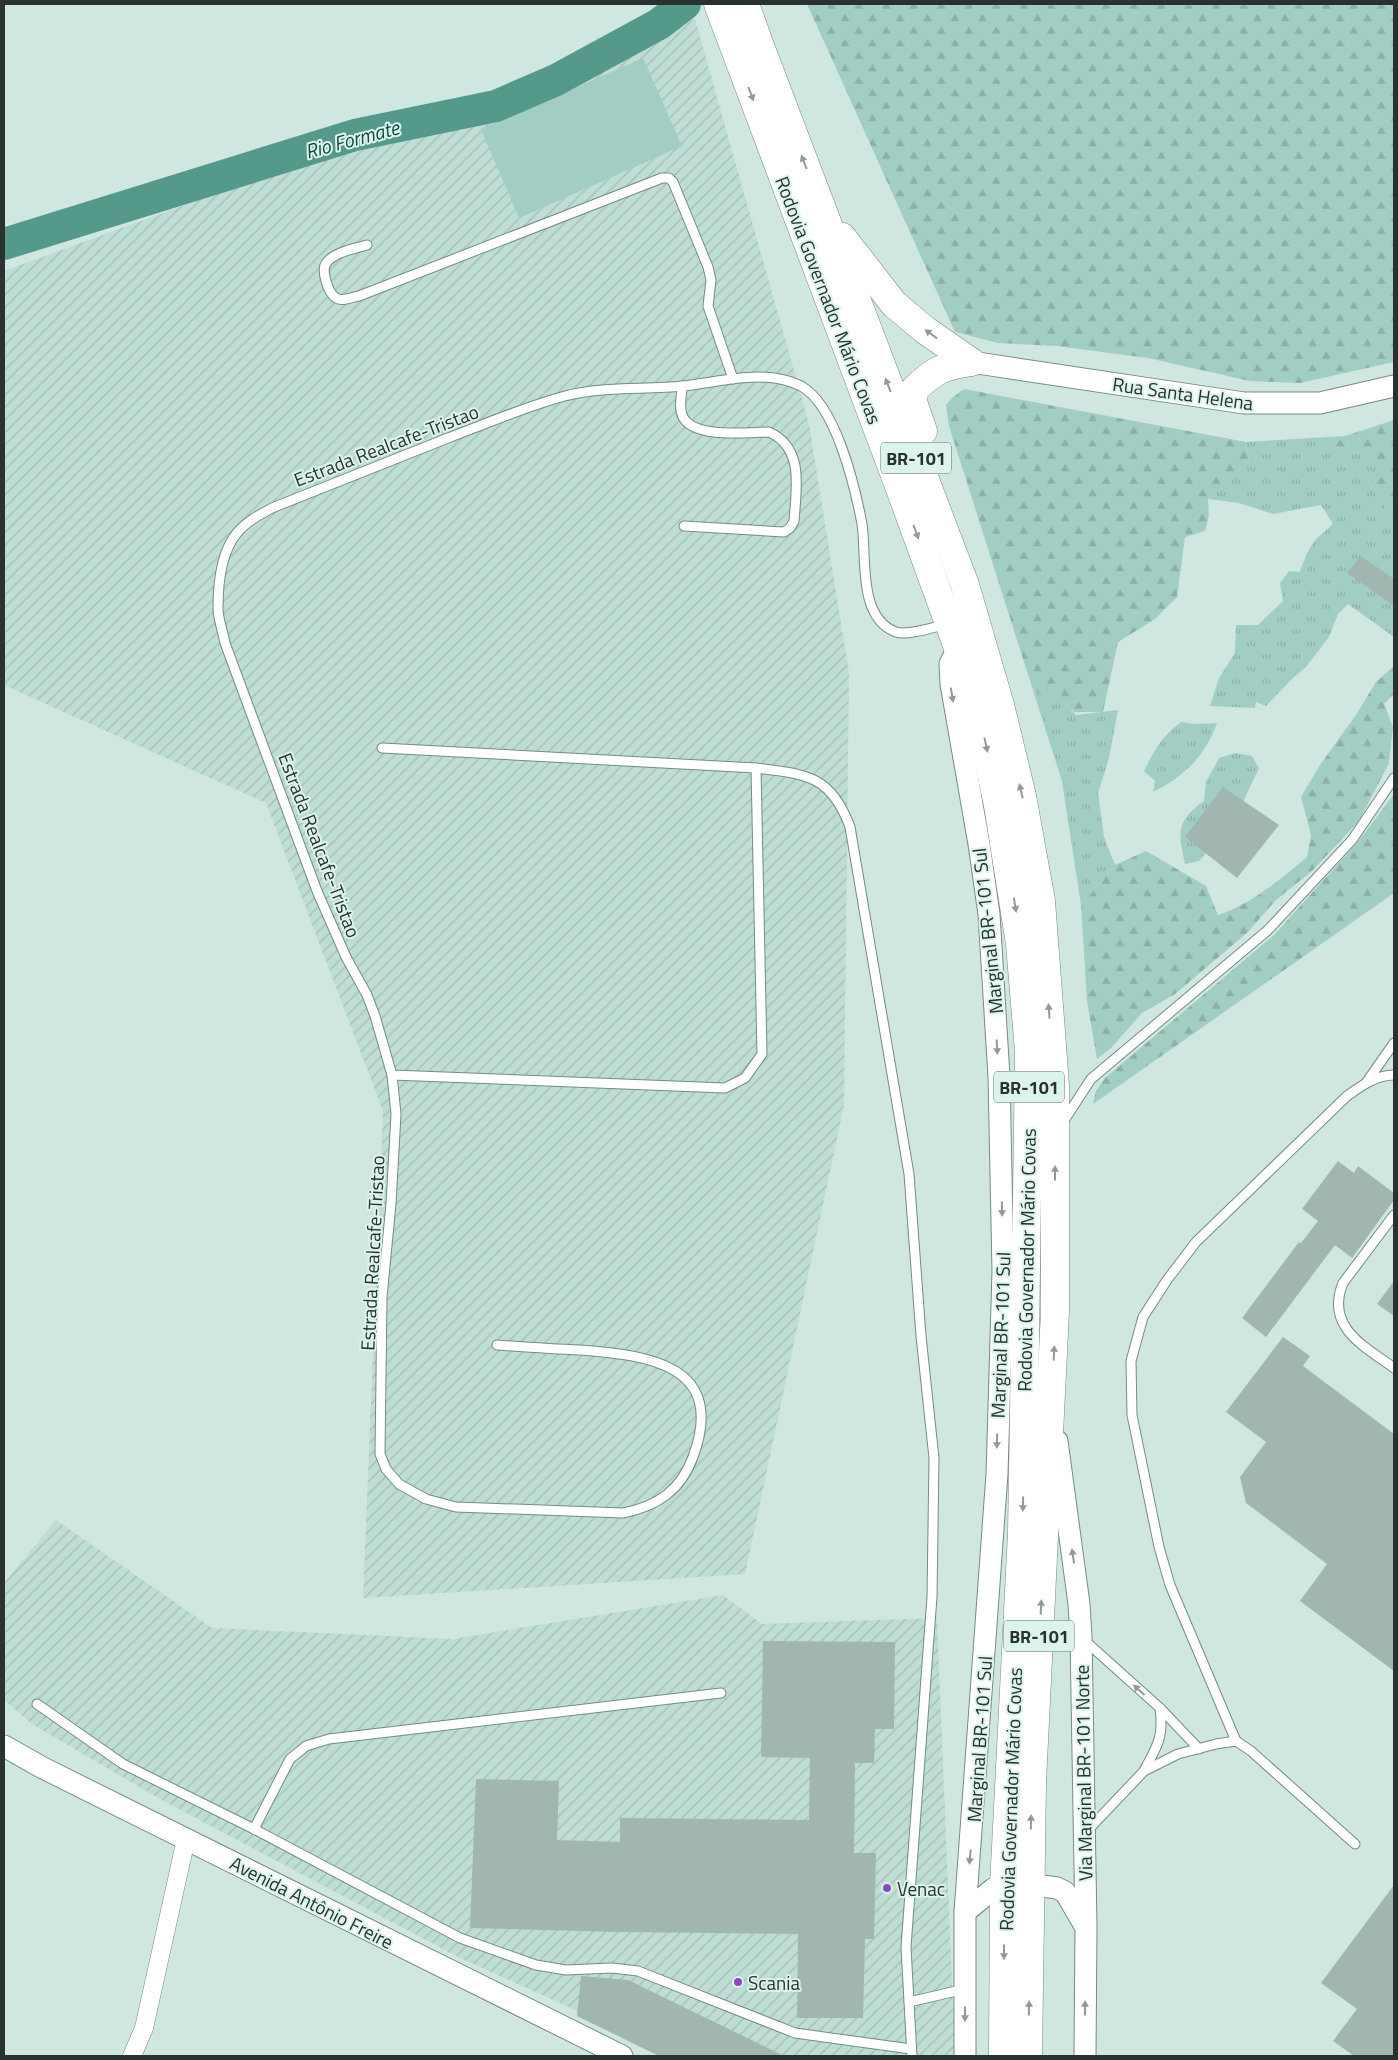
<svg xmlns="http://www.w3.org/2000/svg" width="1398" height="2060" font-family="'Titillium Web',sans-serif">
	<defs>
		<pattern id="industrial-furrows" width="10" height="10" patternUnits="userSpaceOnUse" patternTransform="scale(1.25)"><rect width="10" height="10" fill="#beddd5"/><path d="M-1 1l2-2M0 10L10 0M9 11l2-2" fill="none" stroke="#a3beb7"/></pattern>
		<pattern id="grass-tufts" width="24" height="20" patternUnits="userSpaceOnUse" patternTransform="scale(1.25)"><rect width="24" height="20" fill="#a2cdc2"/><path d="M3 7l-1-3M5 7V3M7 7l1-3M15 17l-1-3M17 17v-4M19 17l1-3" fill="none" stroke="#8cb0a7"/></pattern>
		<pattern id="forest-firs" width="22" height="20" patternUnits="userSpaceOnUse" patternTransform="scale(1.25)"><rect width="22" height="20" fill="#a2cdc2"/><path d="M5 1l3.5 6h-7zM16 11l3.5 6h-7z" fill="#8cb0a7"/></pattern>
	</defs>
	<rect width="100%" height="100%" fill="#d0e6e0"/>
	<g fill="url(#industrial-furrows)">
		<path d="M695 19 809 424 849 673 844 1105 745 1574 363 1598 383 1111 266 803 4 685V271Z"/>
		<path d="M56 1520 212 1628 453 1639 723 1595 762 1624 937 1618 955 2056H677L458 1957 158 1798 32 1724 4 1700V1583Z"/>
	</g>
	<g fill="url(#grass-tufts)">
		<path d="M1345 436 1332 446 1375 457 1385 475 1368 481 1394 521V637L1348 604 1338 614 1329 637 1306 667 1294 677 1266 706 1256 702 1255 708 1210 706 1219 678 1235 653 1236 625H1258L1283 601 1280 583 1289 571 1300 572C1309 546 1312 542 1333 524L1321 505 1273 514 1239 503 1208 499 1249 461 1246 442Z"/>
		<path d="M1032 687 1045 698 1057 695 1076 715 1118 710 1109 758 1098 793 1104 837 1115 865 1081 905 1062 781Z"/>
		<path d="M1181 722 1194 724 1217 723C1205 756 1185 776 1153 792L1155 781 1144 771C1153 752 1164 734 1181 722Z"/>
		<path d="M1235 753 1252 756 1259 768 1234 821 1199 861 1185 864C1178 832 1176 821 1204 801L1206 782 1219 758Z"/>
	</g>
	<g fill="url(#forest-firs)">
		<path d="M807 4H1394V362L1300 383 1250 381 1148 358 1057 346 998 343 955 332Z"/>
		<path d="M964 389 1246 442 1249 461 1208 499 1209 516 1205 531 1185 537 1177 597 1155 619 1118 642 1103 712H1074L1057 696 1045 698 1032 687 949 426 946 405 953 397Z"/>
		<path d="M1394 420V521L1368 481 1384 475 1375 457 1332 446 1345 436Z"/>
		<path d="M1394 666V694L1384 704 1393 727 1389 763 1359 821 1312 871 1276 900 1248 932 1175 994 1142 1013 1111 1048 1097 1059 1087 1001 1081 905 1115 865 1146 851 1206 886 1218 915C1251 904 1281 879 1307 857L1311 835 1301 797 1320 765 1356 715 1376 682Z"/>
		<path d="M1394 794V893L1093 1104 1096 1091 1105 1078 1274 935 1357 843Z"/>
	</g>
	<path fill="#a2cdc2" d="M643 58 682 146 519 218 481 129Z"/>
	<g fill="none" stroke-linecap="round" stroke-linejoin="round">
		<path stroke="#54998a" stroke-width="32" d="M4 244 355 135 496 106 556 80 659 24 685 4"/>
	</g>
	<g fill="#a1b6b0">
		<path d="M1361 556 1394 579V606L1347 573Z"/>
		<path d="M1223 787 1279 825 1237 878 1185 837Z"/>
		<path d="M1338 1161 1354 1173 1358 1166 1394 1193V1200L1352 1258 1335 1245 1266 1337 1242 1318 1299 1242 1301 1243 1318 1221 1302 1209Z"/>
		<path d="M1394 1281V1316L1377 1304Z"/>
		<path d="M1283 1337 1310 1356 1303 1366 1394 1434V1671L1300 1601 1327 1564 1246 1503 1240 1477 1266 1442 1226 1412Z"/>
		<path d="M763 1641 895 1642 894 1729H875L874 1763H855L854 1853H876L874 1939H865L863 2018H797L798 1934 618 1932 470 1928 476 1779 559 1781 557 1840 620 1842V1818L809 1820 810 1758 761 1757Z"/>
		<path d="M1394 1885V2056H1354L1333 2041 1357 2009 1321 1983Z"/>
		<path d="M581 1976 628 1980 784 2056H659L577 2016Z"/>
	</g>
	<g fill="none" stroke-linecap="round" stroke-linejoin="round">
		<g stroke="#768b85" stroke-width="11">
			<g id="service">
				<path d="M367 245C354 249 335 252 327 262 320 269 328 293 336 298 342 302 352 297 359 296L662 178H669L673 182 708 267 711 280 708 306 733 379"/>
				<path d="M682 386C682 396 678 408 683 417 694 439 748 432 769 432 805 448 796 490 794 521L790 528 784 532 684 526"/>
				<path d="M382 748 756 768C806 774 831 775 850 827L909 1174 921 1336 934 1458 932 1597 906 1947 912 2056"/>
				<path d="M392 1075 725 1088 745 1078 762 1054 756 768"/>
				<path d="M1366 1083 1394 1043"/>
				<path d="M1063 1122 1091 1079 1268 930 1352 840 1394 778"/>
				<path d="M1394 1215 1343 1283C1325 1327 1364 1346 1394 1368"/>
				<path d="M497 1345C524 1347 552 1349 580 1350 649 1355 727 1365 693 1457 681 1490 658 1506 623 1513L456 1507 426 1499 399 1484 386 1469 380 1454 382 1297 391 1204 396 1114 392 1075 375 1016 367 995 346 957 317 891 225 643C223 632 218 619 218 608 218 584 221 552 237 533 246 522 259 515 272 508 331 484 390 461 448 438 485 424 527 406 565 396 603 386 645 390 683 386 721 382 765 368 801 386 836 405 855 487 862 524 867 555 857 618 896 632 908 636 934 627 947 624"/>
				<path d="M1083 1639 1160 1708 1199 1749"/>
				<path d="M37 1704 123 1764 254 1829 460 1938 536 1965 566 1970 612 1968 638 1971 795 2033 911 2049"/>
				<path d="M1236 1741 1170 1585 1159 1547 1132 1415 1131 1361 1143 1317 1167 1280 1196 1242 1347 1096C1361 1086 1376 1075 1394 1075"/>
				<path d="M1144 1771C1157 1746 1164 1738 1160 1708"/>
				<path d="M254 1829 290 1759 306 1746 329 1739 721 1693"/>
				<path d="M1088 1830 1144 1771 1178 1754 1216 1744 1236 1741 1251 1751 1355 1844"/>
				<path d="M909 2002 965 1989"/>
			</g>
		</g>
		<g stroke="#768b85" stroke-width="19">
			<path id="minor" d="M132 2056 144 2028 186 1839"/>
		</g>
		<g stroke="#768b85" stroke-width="23">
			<g id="tertiary">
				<path d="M971 362 1244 403H1320L1394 386"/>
				<path d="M958 648 950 664 951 684 979 844 989 914 999 1077 1003 1271 997 1474 965 1912V2056"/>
				<path d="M1057 1441 1079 1604 1081 1637 1086 1926 1085 2056"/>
				<path d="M4 1746 43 1768 622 2056"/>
				<path d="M1035 1885 1057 1888 1065 1892 1085 1926"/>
				<path d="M965 1912 993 1889 1001 1885"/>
			</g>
		</g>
		<g stroke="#768b85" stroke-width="29">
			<g id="motorway">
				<path d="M718 4 899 486 958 648 980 720 998 805 1020 944 1029 1051 1024 1412 1022 1533 1004 1886 1003 2056"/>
				<path d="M745 4 760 46 965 585 1000 705 1022 796 1041 901 1055 1085V1311L1032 1782 1028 2056"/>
				<path d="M842 237 894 304 925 330 971 362"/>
				<path d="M923 431 913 402 914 390C934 370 944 366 971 362"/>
			</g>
		</g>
		<use href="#service" stroke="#fff" stroke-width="9"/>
		<use href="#minor" stroke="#fff" stroke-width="18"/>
		<use href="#tertiary" stroke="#fff" stroke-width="21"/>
		<use href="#motorway" stroke="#fff" stroke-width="28"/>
	</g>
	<defs><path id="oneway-solid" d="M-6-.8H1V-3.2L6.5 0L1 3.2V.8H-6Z" transform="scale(1.25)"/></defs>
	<g fill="#949898">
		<use href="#oneway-solid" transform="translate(751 94) rotate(69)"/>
		<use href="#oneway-solid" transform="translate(804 162) rotate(-111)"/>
		<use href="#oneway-solid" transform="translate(931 334) rotate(-144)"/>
		<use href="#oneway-solid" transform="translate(888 385) rotate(-111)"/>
		<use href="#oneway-solid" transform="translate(916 532) rotate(70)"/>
		<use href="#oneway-solid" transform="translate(952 695) rotate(81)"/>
		<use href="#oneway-solid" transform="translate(986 745) rotate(78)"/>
		<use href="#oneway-solid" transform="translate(1021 791) rotate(-103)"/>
		<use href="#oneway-solid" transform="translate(1015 905) rotate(81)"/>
		<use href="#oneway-solid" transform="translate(1049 1011) rotate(-94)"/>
		<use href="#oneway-solid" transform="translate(997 1047) rotate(87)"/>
		<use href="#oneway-solid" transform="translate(1055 1173) rotate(-90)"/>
		<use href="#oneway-solid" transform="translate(1002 1209) rotate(89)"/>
		<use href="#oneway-solid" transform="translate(1054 1353) rotate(-88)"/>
		<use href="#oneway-solid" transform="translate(997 1441) rotate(91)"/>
		<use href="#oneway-solid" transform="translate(1023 1504) rotate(91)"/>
		<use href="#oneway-solid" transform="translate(1073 1556) rotate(-98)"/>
		<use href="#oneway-solid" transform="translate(1041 1607) rotate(-87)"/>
		<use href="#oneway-solid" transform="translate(1139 1690) rotate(-138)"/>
		<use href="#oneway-solid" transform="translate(1031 1822) rotate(-89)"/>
		<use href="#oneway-solid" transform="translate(970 1857) rotate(95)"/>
		<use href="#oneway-solid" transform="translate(1004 1952) rotate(90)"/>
		<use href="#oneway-solid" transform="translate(1029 2008) rotate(-89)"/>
		<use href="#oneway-solid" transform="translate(1085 2008) rotate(-90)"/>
		<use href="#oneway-solid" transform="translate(965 2014) rotate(90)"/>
	</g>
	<g fill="#9049bc" stroke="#ddf3ed" stroke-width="2">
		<circle cx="887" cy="1888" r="5"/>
		<circle cx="738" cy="1982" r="5"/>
	</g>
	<g text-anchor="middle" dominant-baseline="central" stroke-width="4" stroke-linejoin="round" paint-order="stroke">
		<g fill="#ddf3ed" stroke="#5f6c69" stroke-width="1">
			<rect x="881" y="442.5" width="70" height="31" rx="4"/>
			<rect x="994" y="1071.5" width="70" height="31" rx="4"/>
			<rect x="1004" y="1620.5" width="70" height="31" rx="4"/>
		</g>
		<g font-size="18" font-weight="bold" fill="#293230">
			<text x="916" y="458">BR-101</text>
			<text x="1029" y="1087">BR-101</text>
			<text x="1039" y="1636">BR-101</text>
		</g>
		<g font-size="19" fill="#293230" stroke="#ddf3ed">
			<text transform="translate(829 300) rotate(69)">Rodovia Governador Mário Covas</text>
			<text transform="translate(1183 393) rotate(8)">Rua Santa Helena</text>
			<text transform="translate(386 445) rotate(-21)">Estrada Realcafe-Tristao</text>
			<text transform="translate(320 845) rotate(69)">Estrada Realcafe-Tristao</text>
			<text transform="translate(987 931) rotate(-96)">Marginal BR-101 Sul</text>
			<text transform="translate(372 1253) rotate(-87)">Estrada Realcafe-Tristao</text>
			<text transform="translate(1026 1260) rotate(-89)">Rodovia Governador Mário Covas</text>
			<text transform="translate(1000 1335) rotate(-88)">Marginal BR-101 Sul</text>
			<text transform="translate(979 1739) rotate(-86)">Marginal BR-101 Sul</text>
			<text transform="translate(1083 1773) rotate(-91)">Via Marginal BR-101 Norte</text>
			<text transform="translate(1010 1799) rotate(-88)">Rodovia Governador Mário Covas</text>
			<text transform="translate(312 1902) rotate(27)">Avenida Antônio Freire</text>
		</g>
		<g font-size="19" fill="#293230" stroke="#ddf3ed" text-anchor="start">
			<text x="897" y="1888">Venac</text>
			<text x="748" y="1982">Scania</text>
		</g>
		<g font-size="20" font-style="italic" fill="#0d4a40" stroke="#ddf3ed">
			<text transform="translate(352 139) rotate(-15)">Rio Formate</text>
		</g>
	</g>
	<rect width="1398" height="2060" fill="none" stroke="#293230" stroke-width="10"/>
</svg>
